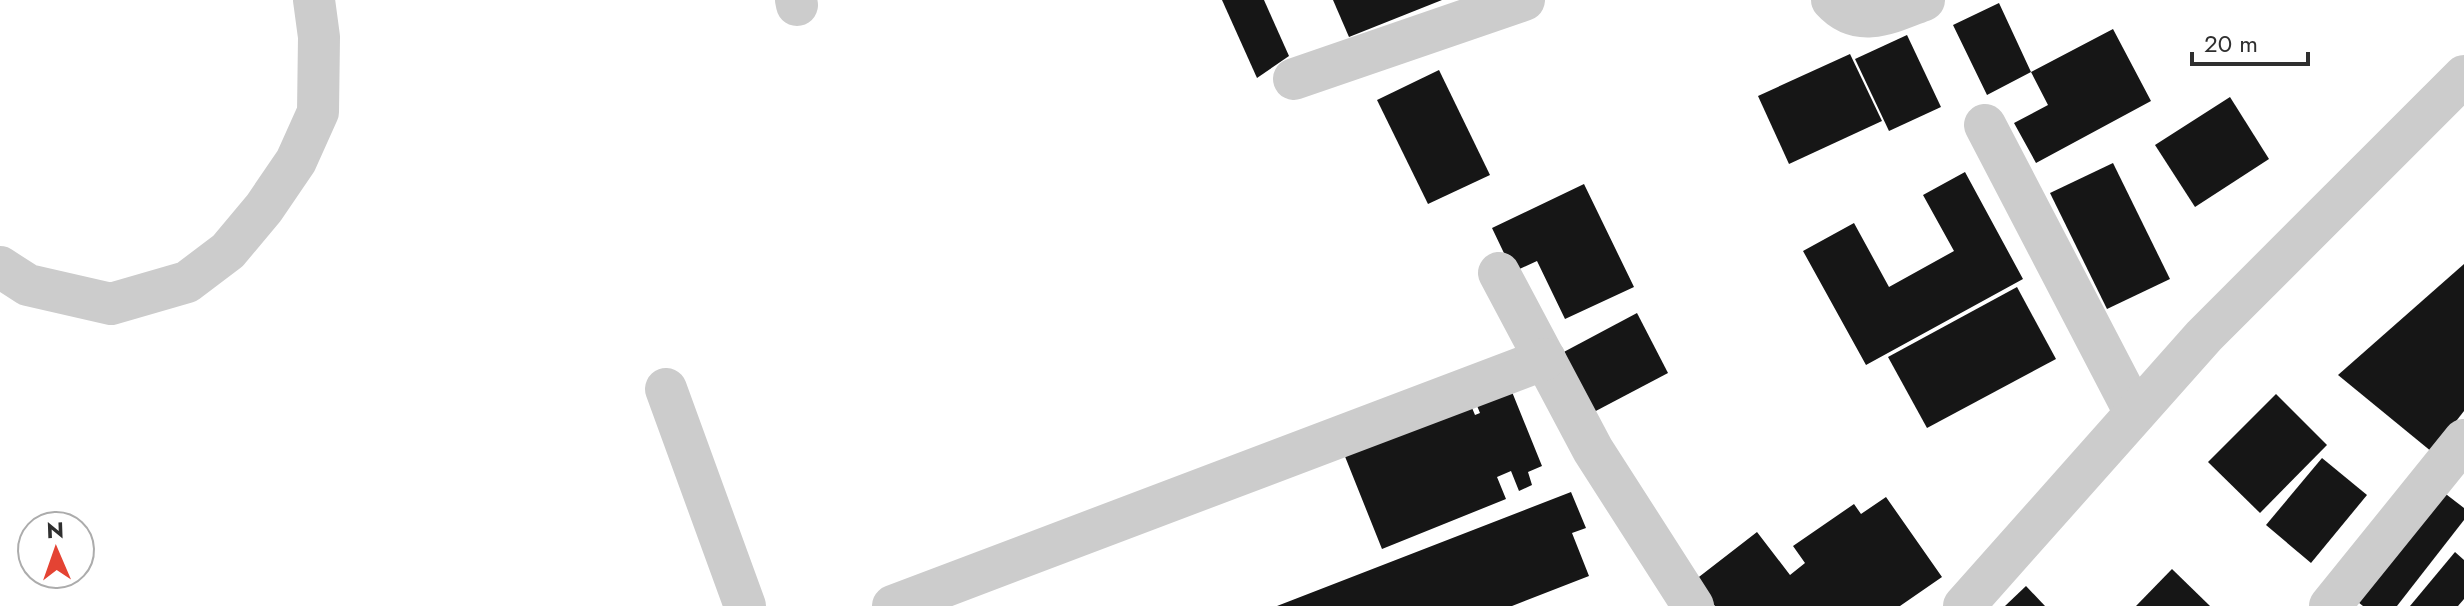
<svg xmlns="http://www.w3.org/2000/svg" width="2464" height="606" font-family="Jost,sans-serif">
	<rect width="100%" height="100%" fill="#fff"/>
	<g fill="#161616">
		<path d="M1222 0H1264L1289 56 1257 78Z"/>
		<path d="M1333 0H1442L1349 37Z"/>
		<path d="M1999 3 2031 72 2113 29 2151 101 2036 163 2014 123 2048 105 2031 72 1987 95 1953 25Z"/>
		<path d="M1907 35 1941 107 1889 131 1855 59Z"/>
		<path d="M1850 54 1882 121 1789 164 1758 96Z"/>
		<path d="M1439 70 1490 175 1428 204 1377 100Z"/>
		<path d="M2230 97 2269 159 2195 207 2155 145Z"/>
		<path d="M2113 163 2170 279 2107 309 2050 193Z"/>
		<path d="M1965 172 2023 279 1866 365 1803 251 1854 223 1889 287 1954 251 1923 195Z"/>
		<path d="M1584 184 1634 287 1565 319 1537 261 1513 272 1492 228Z"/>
		<path d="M2464 264V411L2432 452 2338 375Z"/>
		<path d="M2017 287 2056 359 1927 428 1888 357Z"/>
		<path d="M1637 313 1668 373 1592 413 1560 354Z"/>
		<path d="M1508 382 1542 466 1528 472 1532 485 1519 491 1511 471 1497 477 1506 499 1382 549 1344 454 1470 403 1475 415 1480 413 1473 396Z"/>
		<path d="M2276 394 2327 445 2260 513 2208 462Z"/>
		<path d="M2322 458 2367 495 2311 563 2266 525Z"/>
		<path d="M2438 488 2464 508V520L2397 606H2363L2353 598Z"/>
		<path d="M1571 492 1586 528 1572 533 1589 576 1512 606H1277Z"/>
		<path d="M1886 497 1942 577 1900 606H1715L1695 580 1757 532 1790 575 1805 563 1793 546 1854 504 1861 514Z"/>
		<path d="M2455 552 2464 560V599L2458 606H2410Z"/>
		<path d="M2172 569 2210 606H2136Z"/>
		<path d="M2026 586 2045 606H2005Z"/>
	</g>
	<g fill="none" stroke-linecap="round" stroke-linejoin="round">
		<g stroke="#ccc" stroke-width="42">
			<path d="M796 0 797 5"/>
			<path d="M1832 0C1859 30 1892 12 1924 0"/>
			<path d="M1294 79 1524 0"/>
			<path d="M1985 125 2135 413"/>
			<path d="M0 267 28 285 111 304 187 282 228 251 264 208 296 161 318 112 319 37 314 0"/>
			<path d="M1499 273 1593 450 1693 606"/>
			<path d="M666 389 745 606"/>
			<path d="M893 606 1545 359"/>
			<path d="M1964 606 2204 336 2464 76"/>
			<path d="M2330 606 2464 440"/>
		</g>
	</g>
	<g transform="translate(56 550) rotate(358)"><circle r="38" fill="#ffffff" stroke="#acacac" stroke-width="2"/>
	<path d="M0-6L14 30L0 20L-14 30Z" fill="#e44333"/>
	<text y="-12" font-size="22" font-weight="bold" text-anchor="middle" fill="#2f2f2f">N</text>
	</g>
	<path d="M2192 52v12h116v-12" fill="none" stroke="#2f2f2f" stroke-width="4"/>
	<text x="2204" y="52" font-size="24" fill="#2f2f2f" stroke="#ffffff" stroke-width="6" paint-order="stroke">20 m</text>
</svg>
